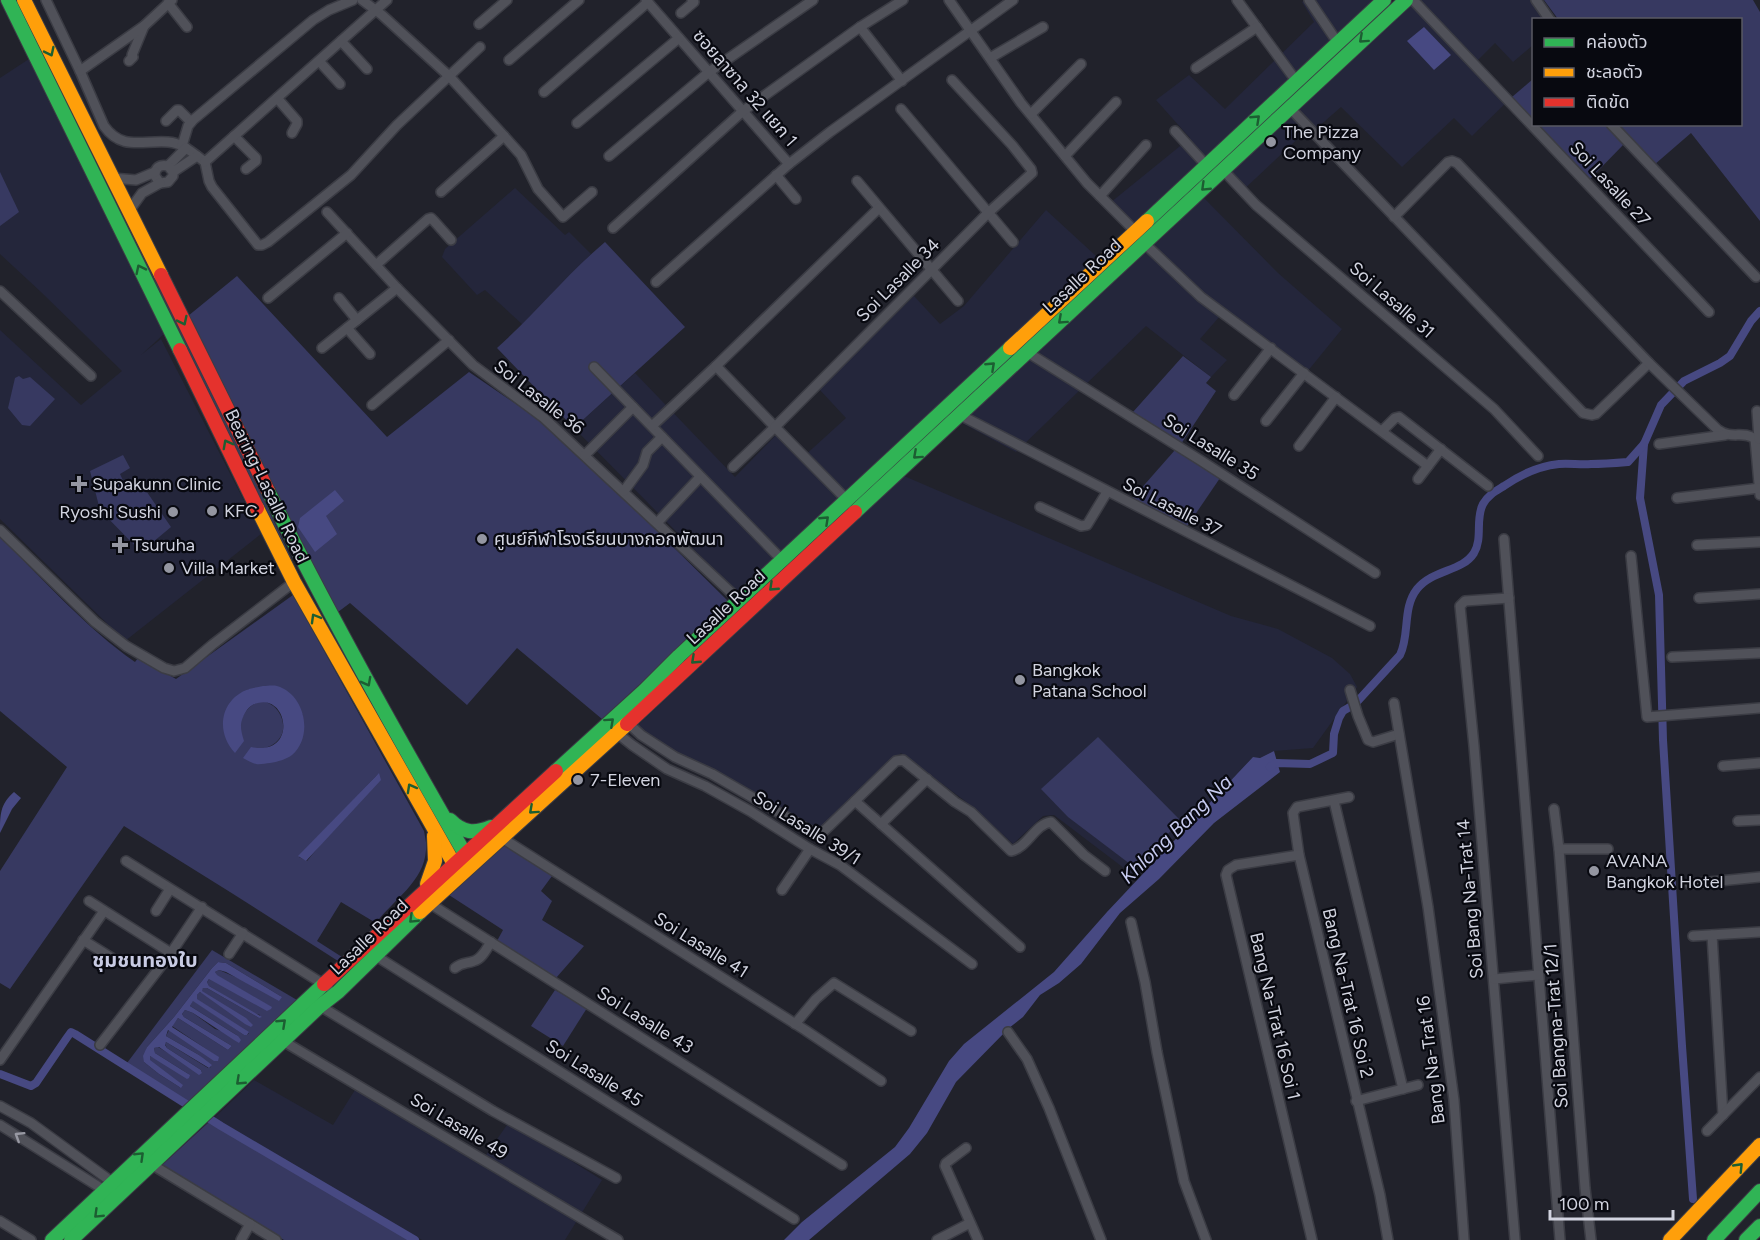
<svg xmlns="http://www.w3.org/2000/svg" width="1760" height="1240" font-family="Figtree,'Noto Sans Thai',sans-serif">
	<rect width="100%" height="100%" fill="#21222b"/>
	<g fill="#24263b">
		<path d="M1305 0H1375L1127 230 1105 207 1190 138 1156 100 1189 75 1225 109 1314 22 1302 2Z"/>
		<path d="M1414 0H1531L1545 19 1534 20 1533 45 1513 62 1495 43 1477 61 1512 97 1472 136 1454 118 1402 167 1341 107 1308 136 1305 132 1240 193 1223 176Z"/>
		<path d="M29 59 165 333 141 355 161 339 261 534 125 641 0 519V330L81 405 122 371 41 292 0 254V78Z"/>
		<path d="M515 188 565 235 569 232 591 254 523 325 485 290 477 295 442 257 445 249Z"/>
		<path d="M1204 198 1278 273 1342 329 1307 372 1267 340 1195 289 1152 247Z"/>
		<path d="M1046 210 1096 256 1072 282 737 593 574 428 635 373 735 477 776 435 802 458 846 418 819 389 914 296 940 324 964 306Z"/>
		<path d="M1147 251 1220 316 1200 339 1227 360 1211 377 1146 326 1016 452 962 423 1100 292Z"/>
		<path d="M904 476 1231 616 1278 629 1332 658 1350 674 1357 687 1313 748 1274 751 1260 758 1253 757 1193 821 1133 875 1054 815 1043 816 1013 844 969 804 901 753 819 832 676 755 636 727Z"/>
		<path d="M254 1080 333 1125 360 1082 486 1155 509 1122 602 1180 565 1240H422L212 1120Z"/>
	</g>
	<g fill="#373961" fill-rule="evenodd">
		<path d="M1544 0H1753L1760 12V221L1691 133 1654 165 1616 125 1740 124V20L1558 19Z"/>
		<path d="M1533 79V119L1512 97Z"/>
		<path d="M73 114C149 261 222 410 292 560L290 561 115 209 106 183 72 116Z"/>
		<path d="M1538 125H1606L1624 144 1590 179Z"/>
		<path d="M0 172 19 212 0 226Z"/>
		<path d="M605 242 685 327 574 428 497 348C535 314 567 274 605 242Z"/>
		<path d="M237 276 387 437 469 372 541 421 582 457 729 602 602 719 517 648 467 705 350 603 338 612 310 562 188 316Z"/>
		<path d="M1183 356 1211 377 1206 383 1216 391 1181 444 1133 412Z"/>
		<path d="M19 376 23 379 30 377 55 399 30 426 22 425 8 408 15 378Z"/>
		<path d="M1175 450 1220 478 1186 528 1131 500Z"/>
		<path d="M123 455 130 468 120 474 127 489 140 482 171 527 141 552 100 510 90 471Z"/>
		<path d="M0 537C43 579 86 628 135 662L138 658 176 679 293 595 424 831C425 837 427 844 426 850 424 882 393 900 376 923L341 902 317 941 342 957 338 961 230 892 124 826 10 989 0 983V871L67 767 0 711ZM248 689 303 715 257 764 262 749C312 737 261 666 239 725ZM379 773 307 861 299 857V856Z"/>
		<path d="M1098 737 1181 821 1134 867 1068 817 1041 789Z"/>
		<path d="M505 845 552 876 541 891 552 901 542 920 584 946 556 978 497 941 503 930 449 895Z"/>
		<path d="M212 950 297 1000 189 1102 127 1063ZM218 962 226 963 282 997 219 970 215 972 216 975 271 1007 210 978 207 982 209 986 251 1012 260 1015 259 1018 207 988H203L201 991 252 1023 200 992 197 995 196 999 249 1033 247 1035H244L193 1000 190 1006 238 1036 215 1029 193 1013 185 1010 182 1014 184 1017 232 1046 228 1050 178 1018 172 1026 218 1057 169 1030 166 1036 199 1055 211 1067 208 1068 166 1042 165 1044 167 1048 201 1070 202 1073 158 1047 154 1048 155 1053 190 1075 150 1056 149 1060 181 1088 159 1074 144 1062 147 1047 174 1017 212 968Z"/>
		<path d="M555 990 587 1008 563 1046 531 1026Z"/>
		<path d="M209 1122 410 1240H284L161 1166Z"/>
	</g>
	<g fill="#474982">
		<path d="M1424 27 1451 55 1434 70 1407 41Z"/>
		<path d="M335 490 344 501 326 516 337 534 315 552 298 527 300 518Z"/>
		<path d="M263 686C267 686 273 685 277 686 305 694 314 736 292 755 287 759 277 762 270 763 266 763 260 765 256 764 252 763 247 760 243 758L251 747C297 757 289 695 258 703 253 704 250 706 247 710 239 722 240 728 244 741L235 753C215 732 220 699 249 689 253 688 258 687 263 686Z"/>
		<path d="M1274 751 1280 772 1214 823 1159 879 1120 913 1081 964 1059 983 1040 995 1023 1017 1009 1028 956 1082 927 1133 910 1154 809 1240H784L802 1222 895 1147 909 1128 949 1061 964 1044 1054 972 1107 912 1253 757 1260 758Z"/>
		<path d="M379 773 381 780 306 861 298 856Z"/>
		<path d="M14 792 21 798 12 809 0 833C0 815 0 804 14 792Z"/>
		<path d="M218 962 226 963 282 997 279 1001 226 972 219 970 215 972 217 975 272 1007 271 1009 267 1011 209 979 207 982 209 986 262 1017 259 1018 207 988H203L202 991 246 1018 253 1025 251 1027 245 1024 200 992 197 995V999L249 1032 247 1035H244L193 1001 190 1006 238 1036 241 1040 239 1043 234 1040 193 1013 185 1010 182 1014 184 1017 232 1046 228 1050 178 1018 172 1027 219 1057 218 1061H214L168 1030 166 1036 199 1055 212 1065 209 1068 166 1042 165 1045 167 1048 201 1070 202 1073 199 1075 159 1047 154 1048 155 1053 190 1075 189 1078 187 1079 150 1056V1060L183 1085 181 1088 159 1074 144 1062 143 1056 147 1047 174 1017 212 968Z"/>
	</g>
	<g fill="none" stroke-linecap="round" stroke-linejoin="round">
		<g stroke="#474982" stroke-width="8">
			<path d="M1644 444 1640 498 1659 595 1663 740 1682 1046 1693 1199"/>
			<path d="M1270 767 1276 763 1310 764 1333 753 1334 734 1339 718 1343 711 1355 704 1400 655C1410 635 1402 608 1417 589 1433 569 1462 572 1474 553 1483 538 1475 519 1483 504 1488 495 1496 491 1504 486 1520 475 1539 466 1559 464 1569 463 1581 465 1591 464 1604 464 1616 463 1628 462L1644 444 1661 405 1684 381 1720 363 1730 356 1751 321 1760 311"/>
			<path d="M0 1074 31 1086 36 1083 66 1039 71 1032 75 1034 221 1126 415 1240"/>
		</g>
		<g stroke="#3b3c44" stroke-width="12">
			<g id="street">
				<path d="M46 0 80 71 104 126C122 151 142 140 168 142 183 143 194 154 205 162L209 181 212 187 258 245H262L268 242 351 175 397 125 480 47"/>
				<path d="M362 0 382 15 449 76 504 136 521 155 538 189 563 217 592 192"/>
				<path d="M646 0 789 164 830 132 1013 0"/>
				<path d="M949 0 1021 103 1087 183 1135 231"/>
				<path d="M1237 0 1297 82"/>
				<path d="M1309 0 1338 43"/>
				<path d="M1413 0 1709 312"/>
				<path d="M1536 0 1550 20"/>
				<path d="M168 3 187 27"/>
				<path d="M681 13 694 2 692 0"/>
				<path d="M479 24 507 0"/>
				<path d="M860 27 902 81"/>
				<path d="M341 41 367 69"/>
				<path d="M990 58 1043 27"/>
				<path d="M509 60 579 0"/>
				<path d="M129 61 133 57 132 55 144 26"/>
				<path d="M319 61 340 84"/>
				<path d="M1196 68 1257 27"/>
				<path d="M80 71 144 26 172 0"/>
				<path d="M544 92 648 2"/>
				<path d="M277 98 297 121V124L292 133"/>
				<path d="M1290 108 1583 413 1592 415 1596 414 1649 363"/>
				<path d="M901 109 1013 242"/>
				<path d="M1031 114 1081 64"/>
				<path d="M166 121 177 110H179L191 122"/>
				<path d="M577 123 679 38"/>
				<path d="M1611 124 1756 277"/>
				<path d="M1175 131 1206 165"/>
				<path d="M234 136 256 158V161L246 169"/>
				<path d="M182 146 188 126 193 120 313 20 329 10 353 0"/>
				<path d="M609 156 709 72 813 0"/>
				<path d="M1065 156 1116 102"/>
				<path d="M205 162 387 0"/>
				<path d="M168 166 186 148"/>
				<path d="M1223 170 1256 205 1494 409 1538 456"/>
				<path d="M173 172 168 166C159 164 155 168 155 176L160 183 168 182 173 176V172L197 156"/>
				<path d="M776 175 796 199"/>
				<path d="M112 178 136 180 155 172"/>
				<path d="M857 181 958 301"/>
				<path d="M441 192 504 136"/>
				<path d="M1100 196 1146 145"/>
				<path d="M129 211 142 193 160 183"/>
				<path d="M327 212 397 288 473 365 544 418 739 600"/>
				<path d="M1394 217 1448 162 1452 161 1457 163 1649 363 1718 430C1732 440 1743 430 1755 439L1760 495"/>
				<path d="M613 228 743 111 860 27 903 0"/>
				<path d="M1144 243 1201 297 1428 466"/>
				<path d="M376 265 428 219 431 218 434 221 451 240"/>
				<path d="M656 282 789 164"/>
				<path d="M0 291 91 376"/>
				<path d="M268 298 347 233"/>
				<path d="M339 298 357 320"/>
				<path d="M347 328 370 354"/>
				<path d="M322 348 397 288"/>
				<path d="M1027 352 1200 460 1375 573"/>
				<path d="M594 367 782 560"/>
				<path d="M1234 395 1271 348"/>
				<path d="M372 405 449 340"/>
				<path d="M1757 411 1759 439"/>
				<path d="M960 415 1370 626"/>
				<path d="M1266 421 1304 373"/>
				<path d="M652 426 716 366"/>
				<path d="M1382 431 1395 418 1399 417 1488 486"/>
				<path d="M1659 444 1725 435"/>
				<path d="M1299 446 1336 397"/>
				<path d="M585 455 633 407"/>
				<path d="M733 467 775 427 716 366 879 208"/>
				<path d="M1418 479 1441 449"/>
				<path d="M624 491 643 465 647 452 662 437"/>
				<path d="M1677 498 1760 488"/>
				<path d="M847 500 775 427 988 213 1032 173 1031 169 1012 145 952 80"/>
				<path d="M1040 507 1081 526 1087 525 1107 492"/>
				<path d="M657 523 700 477"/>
				<path d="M0 530 95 622 126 646 164 668 174 671 185 668 212 645 294 582"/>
				<path d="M1504 539 1560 1240"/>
				<path d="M1697 545 1760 542"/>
				<path d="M1631 556 1647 717 1760 708"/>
				<path d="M1509 598 1465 601 1460 606 1474 746 1515 1240"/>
				<path d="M1699 598 1760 594"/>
				<path d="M1672 657 1760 653"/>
				<path d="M1350 690 1358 716 1368 740 1373 742 1399 734"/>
				<path d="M1394 703 1428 907 1454 1100 1464 1240"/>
				<path d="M628 723 641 735 675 757 712 774 816 834 820 835 823 832 855 801 1020 947"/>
				<path d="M617 733 632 745 667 769 705 786 750 811 810 849 840 865 972 964"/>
				<path d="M1723 766 1760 763"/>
				<path d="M1349 797 1297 807 1293 813 1299 855 1380 1195 1388 1240"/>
				<path d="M855 801 896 761 903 760 955 802 971 812 1011 851C1027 848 1035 824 1051 822L1084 855 1105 871"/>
				<path d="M1334 801 1403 1089"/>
				<path d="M1554 809 1559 849 1585 1188 1591 1240"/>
				<path d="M1738 821 1760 820"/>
				<path d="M881 824 927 779"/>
				<path d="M502 838 805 1030 881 1081"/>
				<path d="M1559 849H1608"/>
				<path d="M1299 855 1236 865 1228 870 1226 875 1312 1240"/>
				<path d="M126 861 328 987"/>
				<path d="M1689 884 1760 877"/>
				<path d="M782 890 810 849"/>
				<path d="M89 901 171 953"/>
				<path d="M429 903 842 1165"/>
				<path d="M156 911 170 889"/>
				<path d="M1131 922 1145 982 1157 1052 1184 1181 1206 1240"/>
				<path d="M1712 935 1723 1115"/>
				<path d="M1693 936 1760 932"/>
				<path d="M83 940 112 958"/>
				<path d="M229 954 243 933"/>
				<path d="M376 956 794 1219"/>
				<path d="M455 968C462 962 466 964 474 961 482 959 487 948 491 942"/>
				<path d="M1494 979 1538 975"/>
				<path d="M320 1006 493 1111 616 1178"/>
				<path d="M795 1024 816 999 834 983 911 1031"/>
				<path d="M1008 1032 1027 1059 1049 1108 1101 1240"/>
				<path d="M283 1041 618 1240"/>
				<path d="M100 1045 171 953 202 907"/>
				<path d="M0 1060 104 911"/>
				<path d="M1356 1101 1418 1085"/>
				<path d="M0 1106 31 1123 112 1182"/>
				<path d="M0 1125 104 1190"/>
				<path d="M1707 1131 1760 1077"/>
				<path d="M966 1148 946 1163 945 1166 978 1240"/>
				<path d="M151 1164 276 1240"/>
				<path d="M0 1221 31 1240"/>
				<path d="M241 1240 250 1224"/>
				<path d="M937 1240 970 1223"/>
			</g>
		</g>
		<g stroke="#3b3c44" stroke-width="16">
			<g id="fast">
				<path d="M8 0 180 350"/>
				<path d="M1147 221 1384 0"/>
				<path d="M268 491C330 617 399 739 469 861"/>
				<path d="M855 512 1406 0"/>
				<path d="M556 771 644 691 679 656 1010 348"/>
				<path d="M450 820C463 833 474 834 491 827"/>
				<path d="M52 1240 324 984"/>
				<path d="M71 1240 320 1006 338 992 420 912"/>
				<path d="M1714 1240 1760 1191"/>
				<path d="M1746 1240 1760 1226"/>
			</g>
		</g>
		<g stroke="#3b3c44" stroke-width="16">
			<g id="slow">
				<path d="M24 0 161 275"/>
				<path d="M1010 348 1147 221"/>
				<path d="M257 508 294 582 458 871"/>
				<path d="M427 884 435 861 434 836"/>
				<path d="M420 912 627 724"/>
				<path d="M1670 1240 1760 1145"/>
			</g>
		</g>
		<g stroke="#3b3c44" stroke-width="16">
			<g id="jam">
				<path d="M161 275 268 491"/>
				<path d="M180 350 257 508"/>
				<path d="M627 724 855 512"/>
				<path d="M324 984 556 771"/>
			</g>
		</g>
		<use href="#street" stroke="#505159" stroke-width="9"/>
		<use href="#fast" stroke="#30b455" stroke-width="14"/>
		<use href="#slow" stroke="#ff9f0a" stroke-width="14"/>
		<use href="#jam" stroke="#e5322d" stroke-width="14"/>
	</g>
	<defs><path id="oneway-chevron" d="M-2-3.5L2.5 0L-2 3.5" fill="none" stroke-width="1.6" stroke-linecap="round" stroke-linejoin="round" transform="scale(1.5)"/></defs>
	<g stroke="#1c5e32">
		<use href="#oneway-chevron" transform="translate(1363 39) rotate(138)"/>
		<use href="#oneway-chevron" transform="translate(50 52) rotate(64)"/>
		<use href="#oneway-chevron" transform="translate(1256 119) rotate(-43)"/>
		<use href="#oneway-chevron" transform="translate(1205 187) rotate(136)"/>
		<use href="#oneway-chevron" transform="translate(140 269) rotate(-116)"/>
		<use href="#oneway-chevron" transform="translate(1062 320) rotate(138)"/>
		<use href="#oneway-chevron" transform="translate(183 321) rotate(64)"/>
		<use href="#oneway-chevron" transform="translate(991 366) rotate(-43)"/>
		<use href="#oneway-chevron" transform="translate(227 444) rotate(-118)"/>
		<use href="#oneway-chevron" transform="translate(917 455) rotate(138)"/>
		<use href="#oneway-chevron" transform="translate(825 520) rotate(-43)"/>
		<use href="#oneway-chevron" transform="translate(773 587) rotate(137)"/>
		<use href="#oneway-chevron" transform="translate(315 618) rotate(-120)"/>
		<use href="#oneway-chevron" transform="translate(695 660) rotate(137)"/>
		<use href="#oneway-chevron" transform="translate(367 682) rotate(62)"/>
		<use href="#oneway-chevron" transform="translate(610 722) rotate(-42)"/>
		<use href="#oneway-chevron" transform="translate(411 788) rotate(-119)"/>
		<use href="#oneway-chevron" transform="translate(533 810) rotate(138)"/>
		<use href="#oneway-chevron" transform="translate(413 919) rotate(136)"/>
		<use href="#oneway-chevron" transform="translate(282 1023) rotate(-43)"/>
		<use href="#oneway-chevron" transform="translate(240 1081) rotate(137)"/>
		<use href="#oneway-chevron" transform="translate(140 1156) rotate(-44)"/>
		<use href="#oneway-chevron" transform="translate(1739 1167) rotate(-46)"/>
		<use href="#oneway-chevron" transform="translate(98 1214) rotate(136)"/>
	</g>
	<use stroke="#9899a3" href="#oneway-chevron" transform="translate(19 1136) rotate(-148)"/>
	<g fill="#9496a1" stroke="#080910" stroke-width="2">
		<circle cx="1271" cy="142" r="6"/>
		<path d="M76 475h6v6h6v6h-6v6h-6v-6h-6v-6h6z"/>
		<circle cx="212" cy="511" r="6"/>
		<circle cx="173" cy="512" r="6"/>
		<circle cx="482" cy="539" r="6"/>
		<path d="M117 536h6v6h6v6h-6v6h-6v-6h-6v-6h6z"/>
		<circle cx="169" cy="568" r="6"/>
		<circle cx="1020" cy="680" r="6"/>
		<circle cx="578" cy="780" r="6"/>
		<circle cx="1594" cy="871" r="6"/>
	</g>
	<g text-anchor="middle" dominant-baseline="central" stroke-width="4.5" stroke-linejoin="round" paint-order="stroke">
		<g font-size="18" fill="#d2d4e0" stroke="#080910">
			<text transform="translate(745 88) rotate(49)">ซอยลาซาล 32 แยก 1</text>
			<text transform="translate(1610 184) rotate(47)">Soi Lasalle 27</text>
			<text transform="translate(1082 276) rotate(-43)">Lasalle Road</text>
			<text transform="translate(898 280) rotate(-45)">Soi Lasalle 34</text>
			<text transform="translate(1392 300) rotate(41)">Soi Lasalle 31</text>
			<text transform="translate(539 397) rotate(38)">Soi Lasalle 36</text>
			<text transform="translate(1211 447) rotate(32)">Soi Lasalle 35</text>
			<text transform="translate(267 486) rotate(64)">Bearing-Lasalle Road</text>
			<text transform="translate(1172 507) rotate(27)">Soi Lasalle 37</text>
			<text transform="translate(726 607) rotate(-43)">Lasalle Road</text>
			<text transform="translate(807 828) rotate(32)">Soi Lasalle 39/1</text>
			<text transform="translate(1470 899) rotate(-95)">Soi Bang Na-Trat 14</text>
			<text transform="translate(369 937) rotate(-44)">Lasalle Road</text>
			<text transform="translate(701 945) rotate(32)">Soi Lasalle 41</text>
			<text transform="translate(1348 993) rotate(77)">Bang Na-Trat 16 Soi 2</text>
			<text transform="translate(1275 1016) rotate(77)">Bang Na-Trat 16 Soi 1</text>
			<text transform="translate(645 1020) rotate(32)">Soi Lasalle 43</text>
			<text transform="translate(1556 1026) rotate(-94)">Soi Bangna-Trat 12/1</text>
			<text transform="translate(1431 1060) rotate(-97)">Bang Na-Trat 16</text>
			<text transform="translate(594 1073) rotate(32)">Soi Lasalle 45</text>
			<text transform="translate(459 1126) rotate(31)">Soi Lasalle 49</text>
		</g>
		<g font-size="18" fill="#d2d4e0" stroke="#080910" text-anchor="start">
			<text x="1283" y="132">The Pizza<tspan x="1283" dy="21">Company</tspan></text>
			<text x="92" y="484">Supakunn Clinic</text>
			<text x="224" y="511">KFC</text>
			<text x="161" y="512" text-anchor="end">Ryoshi Sushi</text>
			<text x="494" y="539">ศูนย์กีฬาโรงเรียนบางกอกพัฒนา</text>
			<text x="132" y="545">Tsuruha</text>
			<text x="181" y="568">Villa Market</text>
			<text x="1032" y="670">Bangkok<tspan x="1032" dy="21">Patana School</tspan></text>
			<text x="590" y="780">7-Eleven</text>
			<text x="1606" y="861">AVANA<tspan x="1606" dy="21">Bangkok Hotel</tspan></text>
		</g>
		<g font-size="20" font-style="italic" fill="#c7cbf0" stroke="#080910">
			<text transform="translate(1176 829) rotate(-44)">Khlong Bang Na</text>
		</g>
		<g font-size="20" font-weight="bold" fill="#c8cbe3" stroke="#080910">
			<text x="145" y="960">ชุมชนทองใบ</text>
		</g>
	</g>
	<rect x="1532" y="18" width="210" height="108" fill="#080910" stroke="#595a63" stroke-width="1.5"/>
	<rect x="1544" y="38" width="30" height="9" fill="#30b455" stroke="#595a63" stroke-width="1.5"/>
	<text x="1586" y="48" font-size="18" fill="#d2d4e0">คล่องตัว</text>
	<rect x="1544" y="68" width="30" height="9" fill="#ff9f0a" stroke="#595a63" stroke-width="1.5"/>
	<text x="1586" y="78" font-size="18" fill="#d2d4e0">ชะลอตัว</text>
	<rect x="1544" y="98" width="30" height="9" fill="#e5322d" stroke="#595a63" stroke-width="1.5"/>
	<text x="1586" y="108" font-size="18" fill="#d2d4e0">ติดขัด</text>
	<path d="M1550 1210v9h123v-9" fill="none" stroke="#d2d4e0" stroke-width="3"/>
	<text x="1559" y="1210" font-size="18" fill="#d2d4e0" stroke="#080910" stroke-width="4.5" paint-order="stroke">100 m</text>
</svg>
